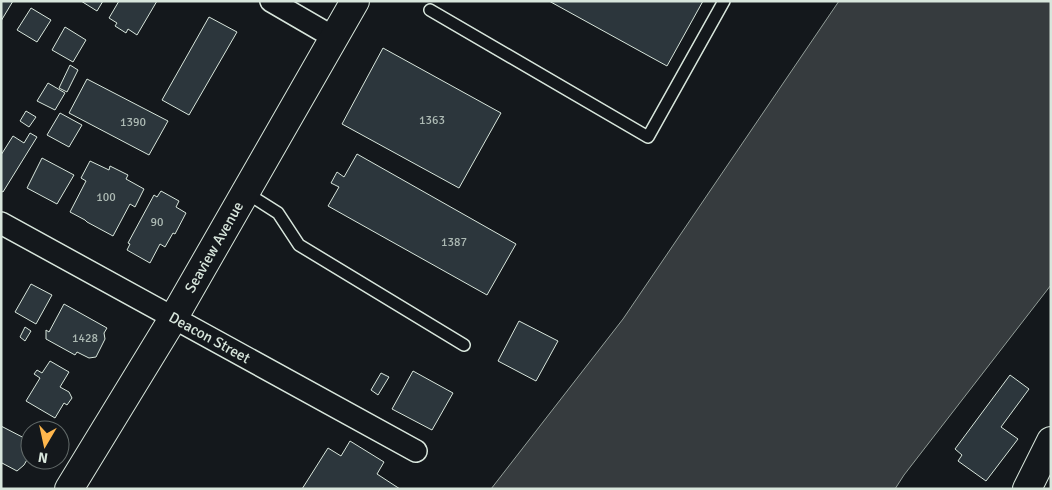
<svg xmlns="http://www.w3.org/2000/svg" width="1052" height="490" font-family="Signika,sans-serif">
	<rect width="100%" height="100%" fill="#14181c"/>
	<path fill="#363b3e" stroke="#939e99" d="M839 1H1051V285L904 475 895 489H491L623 319Z"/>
	<g fill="#2c363c" stroke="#d8e6dc">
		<path d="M1 1H13L1 21Z"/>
		<path d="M81 1H103L97 11Z"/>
		<path d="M119 1H157L137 35 128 29 126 33 115 26 117 23 109 18Z"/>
		<path d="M549 1H703L667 66Z"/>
		<path d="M31 8 51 20 37 42 17 30Z"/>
		<path d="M209 17 237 32 189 115 162 100Z"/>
		<path d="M65 27 86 40 73 62 52 50Z"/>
		<path d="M383 48 501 113 459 188 342 124Z"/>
		<path d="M70 65 78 70 67 92 59 88Z"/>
		<path d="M87 79 168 121 149 155 69 113Z"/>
		<path d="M48 83 65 93 55 110 37 101Z"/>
		<path d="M26 111 36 117 29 127 20 121Z"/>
		<path d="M60 113 82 125 69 147 47 135Z"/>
		<path d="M30 133 37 137 3 192 1 191V155L13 136 24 143Z"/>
		<path d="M357 154 516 244 487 295 328 206 339 187 331 183 337 172 344 177Z"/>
		<path d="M42 158 74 175 57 204 27 188Z"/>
		<path d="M90 161 109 170 110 166 128 175 126 179 144 189 135 207 130 204 113 236 87 222 85 220 70 212 86 181 81 178Z"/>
		<path d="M161 191 179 201 176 207 186 213 175 234 173 233 165 247 160 244 150 263 127 250 130 244 128 243 154 195 157 197Z"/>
		<path d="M31 284 52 295 36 324 15 312Z"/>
		<path d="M64 304 107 328 104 333 105 339 96 357 89 358 77 352 75 355 46 339V330L49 332Z"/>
		<path d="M519 321 558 341 536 381 498 361Z"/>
		<path d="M25 327 31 331 25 341 20 337Z"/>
		<path d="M50 361 69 372 60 387 69 392 72 398 67 405 64 403 55 418 26 401 40 378 34 374 37 370 42 373Z"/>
		<path d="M413 371 453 393 432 430 392 409Z"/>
		<path d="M381 373 389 377 378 395 371 390Z"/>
		<path d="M1010 375 1029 389 1001 427 1018 439 986 481 958 461 962 455 955 449Z"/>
		<path d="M1 426 30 441V457L28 458 24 465 17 471 2 463 1 465Z"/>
		<path d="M350 441 384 462 377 474 400 489H302L328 448 341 456Z"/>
	</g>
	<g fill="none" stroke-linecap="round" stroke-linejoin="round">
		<g stroke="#d8e6dc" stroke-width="14">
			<g id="lane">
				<path d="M430 10 648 137 724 1"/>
				<path d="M245 192 278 213 299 245 464 345"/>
			</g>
		</g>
		<g stroke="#d8e6dc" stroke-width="24">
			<g id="street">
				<path d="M271 1 333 37"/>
				<path id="s1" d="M1 223 416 451"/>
			</g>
		</g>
		<g stroke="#d8e6dc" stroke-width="30">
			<g id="secondary">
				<path id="s2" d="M69 489 174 317 355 1"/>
				<path d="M1027 489 1051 441"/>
			</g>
		</g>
		<use href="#lane" stroke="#14181c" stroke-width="11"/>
		<use href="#street" stroke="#14181c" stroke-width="21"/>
		<use href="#secondary" stroke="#14181c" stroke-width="28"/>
	</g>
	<g text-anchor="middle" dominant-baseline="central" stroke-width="4" stroke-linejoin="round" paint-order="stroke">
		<g font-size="12" fill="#adbab4">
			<text x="432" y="120">1363</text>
			<text x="133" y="122">1390</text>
			<text x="106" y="197">100</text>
			<text x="157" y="222">90</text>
			<text x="454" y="242">1387</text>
			<text x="85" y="338">1428</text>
		</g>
		<g font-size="15" fill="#d8e6dc" stroke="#14181c">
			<text stroke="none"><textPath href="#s2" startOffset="282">Seaview Avenue</textPath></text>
			<text stroke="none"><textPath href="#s1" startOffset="238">Deacon Street</textPath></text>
		</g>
	</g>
	<rect width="1052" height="490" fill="none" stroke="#d8e6dc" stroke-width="5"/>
	<g transform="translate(45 445) rotate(189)"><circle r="24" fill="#14181c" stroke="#626a69"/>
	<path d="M0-4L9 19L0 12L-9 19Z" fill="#ffb74d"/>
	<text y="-8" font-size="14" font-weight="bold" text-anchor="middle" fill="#d8e6dc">N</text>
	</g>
</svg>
